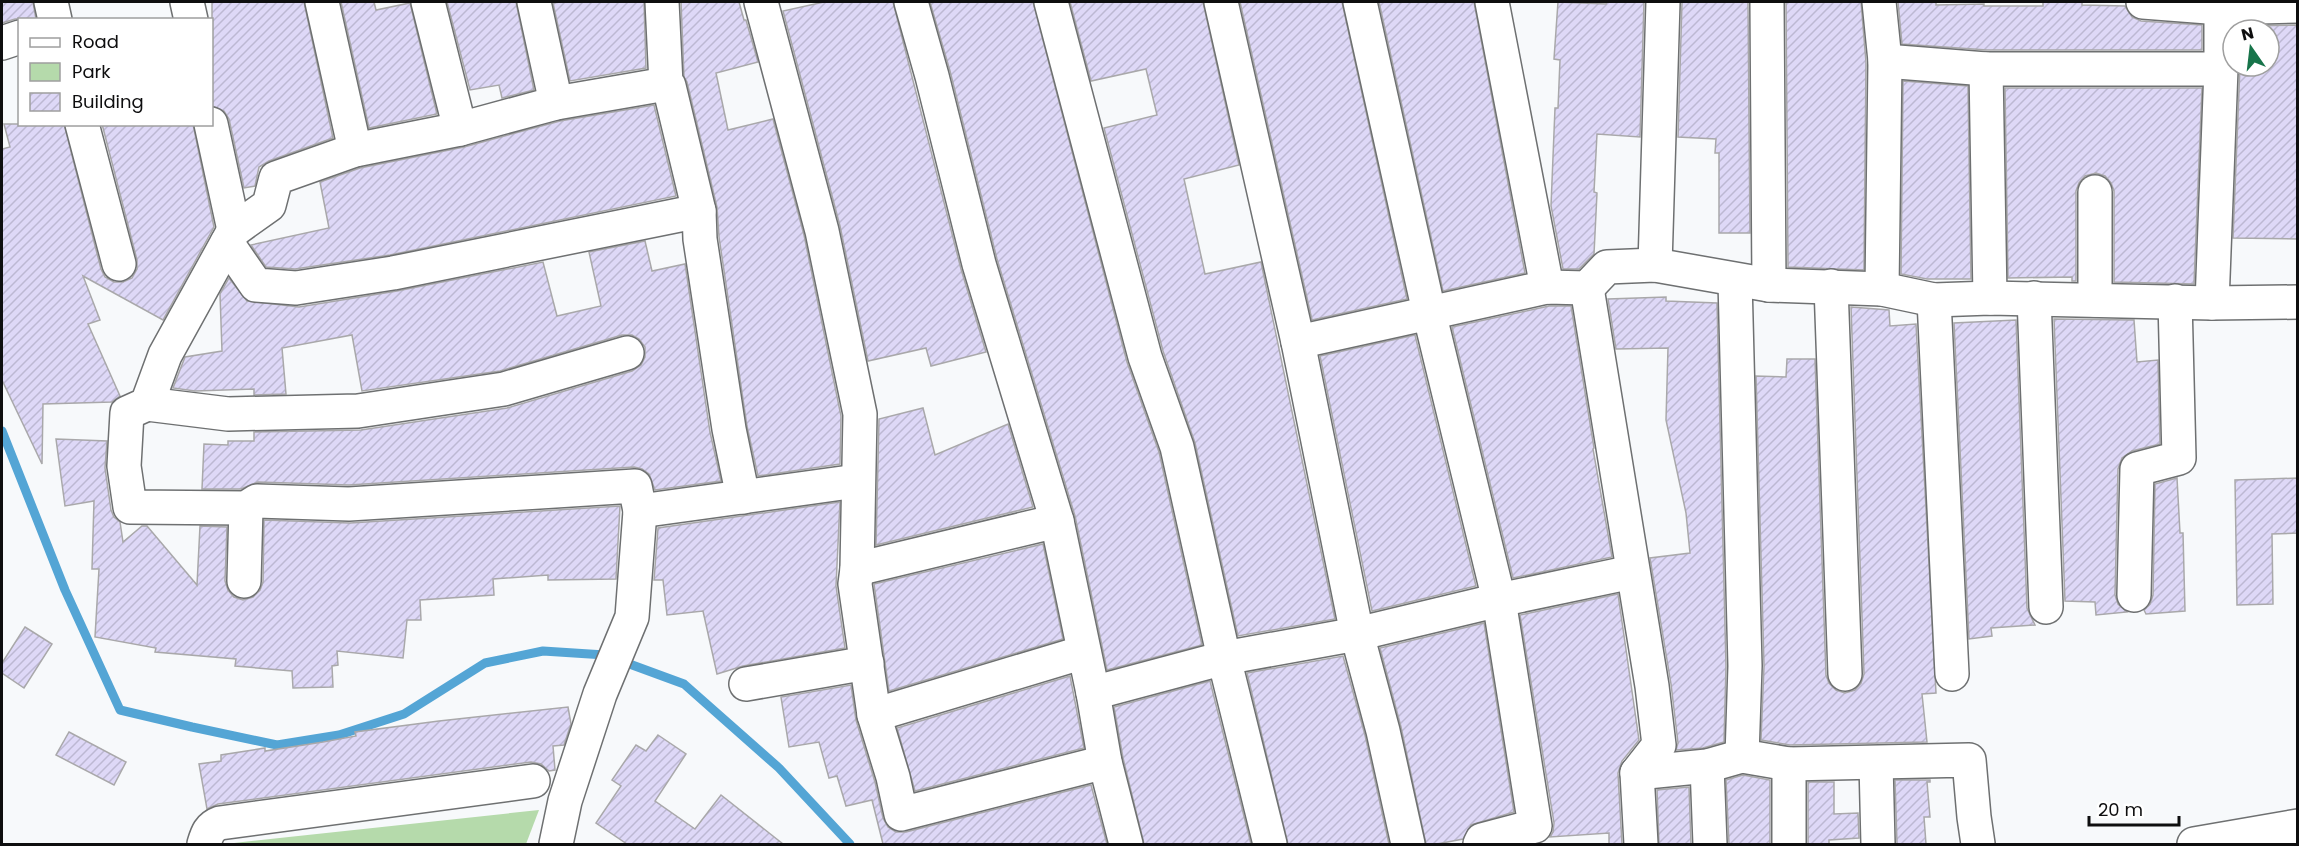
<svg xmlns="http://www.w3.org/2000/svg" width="2299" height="846" font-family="Poppins,sans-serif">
	<defs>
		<pattern id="building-hatch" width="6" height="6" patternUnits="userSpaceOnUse" patternTransform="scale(1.5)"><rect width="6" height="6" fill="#ded8f7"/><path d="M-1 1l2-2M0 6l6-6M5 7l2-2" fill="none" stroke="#bdb8d3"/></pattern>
	</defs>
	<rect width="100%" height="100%" fill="#f7f9fb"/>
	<path fill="#b5daab" d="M539 810 526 844H233L234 843Z"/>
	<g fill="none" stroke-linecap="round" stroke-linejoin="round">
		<path stroke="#54a5d5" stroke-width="9" d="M2 431 65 590 120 710 192 727 277 745 339 735 404 714 485 663 543 651 605 655 684 684 779 768 850 844"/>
	</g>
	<g fill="url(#building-hatch)" stroke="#a9a8aa" stroke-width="1.5">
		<path d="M2 2H33L36 19H15L2 23Z"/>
		<path d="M212 2H304L333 138 269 161 259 167 255 186 244 188 229 119 224 111 212 106Z"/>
		<path d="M341 2H374L376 10 410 3 437 114 369 128Z"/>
		<path d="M447 2H516L534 90 502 98 499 85 470 90Z"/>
		<path d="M560 2H644L646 68 570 81 553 3Z"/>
		<path d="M681 2H739L744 20H746L758 62 716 73 728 130 773 119 804 235 841 416 840 464 758 476 747 426 719 237 717 207 687 82 684 77Z"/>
		<path d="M824 2H893L961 269 986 352 931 366 926 348 868 361 840 226 783 11Z"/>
		<path d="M930 2H1033L1127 362 1159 452 1202 645 1107 670 1075 516 997 259 950 71Z"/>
		<path d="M1070 2H1203L1239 165 1184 179 1205 274 1261 262 1335 619 1238 636 1195 443 1163 351 1104 128 1157 115 1146 69 1091 81Z"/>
		<path d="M1240 2H1342L1407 299 1312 320Z"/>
		<path d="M1379 2H1474L1525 273 1443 291Z"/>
		<path d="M1558 2 1606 4 1607 2H1644L1640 137 1597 134 1594 192 1597 193 1594 254 1579 269H1563L1551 206 1555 108H1558L1560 60 1554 59Z"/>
		<path d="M1682 2H1748L1750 233H1719V153H1715L1716 139 1678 137Z"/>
		<path d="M1786 2H1861L1866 62 1864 270 1788 267Z"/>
		<path d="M1898 2H1936V5L1984 4V6H2043V2H2082V5L2125 6 2132 17 2141 21 2202 25V50H1987L1902 44Z"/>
		<path d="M2298 25V239L2233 238 2240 66H2269V30H2240V26Z"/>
		<path d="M1903 81 1968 86 1971 279H1927L1901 274Z"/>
		<path d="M2005 88H2202L2194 284 2114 282V191L2111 183 2105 176 2096 173 2085 176 2079 183 2076 191V281H2072V277L2008 278Z"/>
		<path d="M654 105 676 196 390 255 295 269 266 267 251 245 329 228 320 182 360 168 464 147 560 121Z"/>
		<path d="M4 124H64L101 269 105 277 114 282H123L132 278 137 269V260L102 124H193L214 227 163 320 83 276 100 320 88 324 120 396 112 402 43 404 42 464 2 380V149L10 147Z"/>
		<path d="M645 241 652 271 685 264 710 432 721 481 655 490 649 474 642 469 634 467 349 485 258 482 241 489H202L204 444 228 445V441H254V432L361 430 507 408 632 371 641 365 645 357V347L639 339 632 335H622L500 371 362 391 352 335 282 348 286 394 254 395V389L195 391 173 388 185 357 222 351 220 294 229 278 247 301 299 307 397 291 543 262 557 316 601 306 589 252Z"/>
		<path d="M1666 297V301L1717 303 1726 666 1724 742 1703 748 1676 750 1678 743 1671 684 1650 558 1690 553 1686 513 1666 420 1668 348 1616 349 1608 299Z"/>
		<path d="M1549 306H1571L1594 448 1593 449 1612 557 1513 578 1452 327Z"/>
		<path d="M1851 307 1889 310 1890 326 1916 324 1936 693 1922 694 1927 742 1790 745 1761 740 1764 666 1756 376 1786 377 1787 359H1815L1826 675 1829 683 1836 690 1845 693 1855 690 1861 683 1864 674Z"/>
		<path d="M2054 319 2134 320 2137 362 2158 360 2160 444 2132 451 2122 458 2118 469 2115 595 2118 604 2127 612 2096 615 2095 602 2065 601Z"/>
		<path d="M2016 320 2027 608 2035 625 1991 628 1992 636 1969 639 1954 323Z"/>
		<path d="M1415 335 1476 586 1372 611 1320 356Z"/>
		<path d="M923 408 935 455 1008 424 1033 507 876 545 879 419Z"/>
		<path d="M56 439 107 441 105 468 111 510 114 517 120 522 123 542 142 526H147L197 585 200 526 227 527 225 581 228 590 234 597 243 600 253 597 260 590 263 582 264 520 350 523 620 506 616 579 548 580V575L493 579 494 595 420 600 421 620H407L403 658 337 651 338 665 332 666 333 687 293 688 292 671 235 666 236 659 155 652 156 648 95 637 99 569H92L94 501 65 506Z"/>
		<path d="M2177 478 2180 533H2183L2185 611 2146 614 2144 610 2150 604 2153 595 2155 484Z"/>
		<path d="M2298 478V533L2272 534 2273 604 2237 605 2235 480Z"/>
		<path d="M840 502 836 586 845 648 743 666 717 674 703 611 667 615 663 580H654L658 528Z"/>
		<path d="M1043 544 1063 639 889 691 874 584Z"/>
		<path d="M1618 594 1639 740 1622 761 1618 773 1622 844H1609V833L1550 837 1553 832 1554 823 1520 615Z"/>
		<path d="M1484 623 1514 812 1471 825 1463 839 1437 844H1426L1401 727 1380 648Z"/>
		<path d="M25 627 52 644 24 688 2 673V663Z"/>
		<path d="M1343 656 1365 735 1389 844H1288L1247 673Z"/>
		<path d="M1070 676 1084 748 915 791 897 728Z"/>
		<path d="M1210 681 1251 844H1144L1123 758 1114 707Z"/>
		<path d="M851 685 856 720 875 782 883 818 888 827 896 832H906L1091 785 1107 844H883L872 800 846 806 837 776 829 778 819 742 789 747 781 697Z"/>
		<path d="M568 707 571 724 564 745 553 746 555 770 549 771 541 764 531 762 218 804 207 809 199 764 221 761V755L265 748V751L323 742 356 736 355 732 439 721Z"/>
		<path d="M69 732 126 762 114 785 56 755Z"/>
		<path d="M658 735 686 754 655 801 695 829 721 795 783 844H627L596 823 621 786 612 780 636 745 646 751Z"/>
		<path d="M1743 775 1770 780V844H1729L1726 780Z"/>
		<path d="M1895 780H1930V782H1927L1930 817H1924L1926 844H1897Z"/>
		<path d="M1808 782H1834V814L1858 813 1859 838 1829 840V844H1808Z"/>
		<path d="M1689 787 1691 844H1659L1657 790Z"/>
	</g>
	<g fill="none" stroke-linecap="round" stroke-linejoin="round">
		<g stroke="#6e7071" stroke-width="36">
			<g id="minor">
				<path d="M51 2 55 20"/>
				<path d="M187 2 191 20"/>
				<path d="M322 2 355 150"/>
				<path d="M428 2 460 129"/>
				<path d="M534 2 556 103"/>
				<path d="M662 2 666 84 669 86 699 211 700 239 729 429 743 497"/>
				<path d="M761 2 822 231 860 414 857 569 855 584 874 715 893 777 901 814 1105 762"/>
				<path d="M911 2 932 76 979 264 1057 521 1093 693 1105 762 1126 844"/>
				<path d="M1051 2 1145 357 1177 447 1224 658 1270 844"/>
				<path d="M1221 2 1298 342 1357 634 1383 731 1408 844"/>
				<path d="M1360 2 1429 312 1499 600 1535 826 1482 840 1480 844"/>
				<path d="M1492 2 1547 287"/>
				<path d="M1767 2 1769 285"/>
				<path d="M1879 2 1885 61 1882 289"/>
				<path d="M2143 2 2221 8 2298 6"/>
				<path d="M2 43 20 37"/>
				<path d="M1885 61 1986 69H2221"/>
				<path d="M1986 69 1990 298"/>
				<path d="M82 124 119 264"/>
				<path d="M211 124 234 230"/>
				<path d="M227 243 256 285 296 288 393 273 699 211"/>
				<path d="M1655 265 1663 2"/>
				<path d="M1735 281 1745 666 1742 756"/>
				<path d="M1831 286 1845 674"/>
				<path d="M1587 288 1652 686 1659 745 1637 773 1641 844"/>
				<path d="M2034 298 2046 607"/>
				<path d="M1934 300 1952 674"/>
				<path d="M2095 300V192"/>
				<path d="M2212 303 2221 69V8"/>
				<path d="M1298 342 1547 287 1587 288 1607 267 1655 265 1769 285 1882 289 1934 300 1990 298 2212 303 2298 302"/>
				<path d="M147 404 228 414 358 411 504 389 627 353"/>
				<path d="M640 511 857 481"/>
				<path d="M857 569 1057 521"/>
				<path d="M244 581 246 508"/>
				<path d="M2134 595 2137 469 2179 458 2175 301"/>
				<path d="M746 684 867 663"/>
				<path d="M1093 693 1224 658 1357 634 1499 600 1632 572"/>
				<path d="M874 715 1084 652"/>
				<path d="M1876 763 1878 844"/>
				<path d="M1707 766 1710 844"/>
				<path d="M1637 773 1707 766 1742 756 1789 764 1969 760 1974 817 1978 844"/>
				<path d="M204 844C207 834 209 827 220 823L533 781"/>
				<path d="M556 844 565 801 600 694 632 617 640 511 635 486 349 504 257 501 246 508 130 507 124 466 127 413 147 404 165 355 234 230 269 205 276 178 355 150 460 129 556 103 666 84"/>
				<path d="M1789 844V764"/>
				<path d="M2194 844 2298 826"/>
			</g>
		</g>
		<use href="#minor" stroke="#fff" stroke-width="33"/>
	</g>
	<rect width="2299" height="846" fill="none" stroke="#0e0e0f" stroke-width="6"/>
	<rect x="18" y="18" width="195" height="108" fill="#ffffff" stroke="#9f9f9f" stroke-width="1.5"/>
	<rect x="30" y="38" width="30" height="9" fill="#ffffff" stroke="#9f9f9f" stroke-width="1.5"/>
	<text x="72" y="48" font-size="18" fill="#0e0e0f">Road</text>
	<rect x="30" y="63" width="30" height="18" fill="#b5daab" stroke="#9f9f9f" stroke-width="1.5"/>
	<text x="72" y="78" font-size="18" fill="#0e0e0f">Park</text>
	<rect x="30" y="93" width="30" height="18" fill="url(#building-hatch)" stroke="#9f9f9f" stroke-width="1.5"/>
	<text x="72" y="108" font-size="18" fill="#0e0e0f">Building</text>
	<g transform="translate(2251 48) rotate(346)"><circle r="28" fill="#ffffff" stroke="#9f9f9f" stroke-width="1.5"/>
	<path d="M0-4.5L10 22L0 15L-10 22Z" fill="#17744a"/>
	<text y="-9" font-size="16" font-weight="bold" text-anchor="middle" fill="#0e0e0f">N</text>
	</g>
	<path d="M2089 816v9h90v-9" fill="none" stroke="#0e0e0f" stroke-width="3"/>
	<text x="2098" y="816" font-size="18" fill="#0e0e0f" stroke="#ffffff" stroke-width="4.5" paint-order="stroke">20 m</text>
</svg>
